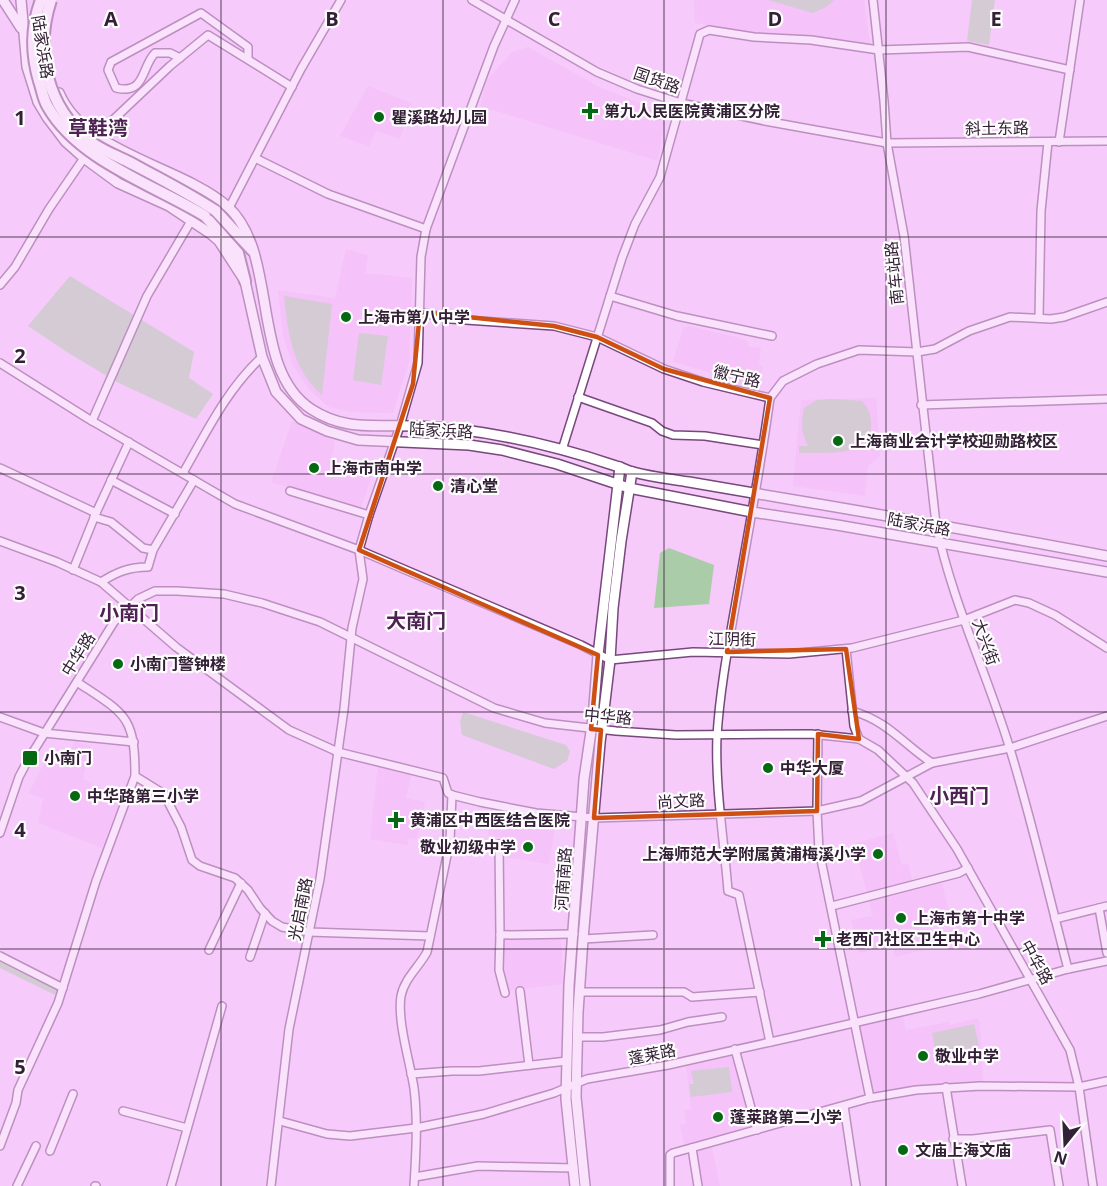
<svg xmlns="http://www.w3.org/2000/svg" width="1107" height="1186" font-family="'Open Sans','Noto Sans SC',sans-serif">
	<rect width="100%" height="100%" fill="#f6cbfa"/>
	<g fill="#f3b8f8">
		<path d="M694 0H864L870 43 811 36 756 33 695 23Z"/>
		<path d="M528 47 603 89 665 113 658 161 480 106 487 80 512 52Z"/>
		<path d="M368 86 411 103 400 139 376 131 369 146 340 136Z"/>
		<path d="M346 249 368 255 365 273 412 278 409 361 393 413 352 412 329 407 310 390 293 366 283 335 278 290 335 298Z"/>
		<path d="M689 326 736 337 748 341 749 347 761 348 759 364 763 367 758 387 718 379 719 375 673 362 683 328Z"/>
		<path d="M876 398 880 456 868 466 865 496 793 486 801 400Z"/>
		<path d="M292 421 335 441 331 461 372 475 360 511 271 482Z"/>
		<path d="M74 741 91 746 83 779 121 798 102 848 38 823 43 799 29 793 49 753 54 748 70 753Z"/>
		<path d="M378 764 412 772 406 798 425 802 417 839 409 838 408 845 370 839Z"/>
		<path d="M491 812 556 821 549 864 504 857 506 838 488 835Z"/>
		<path d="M893 833 902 865 908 864 913 883 868 895 853 844Z"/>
		<path d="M942 883 950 916 918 924 924 950 895 957 892 946 859 953 851 920 873 916 869 901Z"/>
		<path d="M504 938 561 939 563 984 506 991 501 970Z"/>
		<path d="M902 1015 906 1030 949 1022 950 1025 978 1018 980 1024 983 1083 915 1087 876 1094 872 1091 858 1025Z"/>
		<path d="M733 1054 755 1129 711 1143 720 1186H698L692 1148 685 1149 680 1125 686 1123 684 1110 691 1109 686 1064Z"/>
	</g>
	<g fill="#abcca9">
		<path d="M768 0H834L826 7 813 13Z"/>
		<path d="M972 0H995L989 45 967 41Z"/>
		<path d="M70 276 194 352 189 378 213 394 196 419 119 383 70 354 28 326Z"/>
		<path d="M284 296 332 304 322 395C292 369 288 333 284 296Z"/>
		<path d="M359 333 388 336 381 385 353 380Z"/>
		<path d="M834 399 862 401C869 409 871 415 871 427 869 459 822 452 799 453V446H808C801 433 801 422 804 408L817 400Z"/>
		<path d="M669 548 714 565 709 604 654 608 660 553Z"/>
		<path d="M463 712 566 745 570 751 567 761 554 769 462 735 460 722Z"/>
		<path d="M0 959 58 989 55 995 0 968Z"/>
		<path d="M974 1024 979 1046 936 1055 932 1033Z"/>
		<path d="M729 1067 732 1092 691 1097 689 1084H694L691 1071Z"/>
	</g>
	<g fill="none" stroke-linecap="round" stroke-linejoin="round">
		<g stroke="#77487b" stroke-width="10">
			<g id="minor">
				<path d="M472 0 597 72 637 89 681 103 765 121 887 143 1107 141"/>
				<path d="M873 0 884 101 887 143 904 236 936 524C952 602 987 673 1010 749 1032 821 1049 896 1068 969"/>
				<path d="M180 58 170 53H155C141 67 146 95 116 88L108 70 111 62 201 13 248 47V59"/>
				<path d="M95 137 170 66 208 35 292 87"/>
				<path d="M1059 142 1080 0"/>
				<path d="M255 158 328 194 426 229"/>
				<path d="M229 208 301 69 341 0"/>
				<path d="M0 285 15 267 49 209 86 155"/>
				<path d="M610 296 677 316 772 336"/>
				<path d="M420 312 451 319 554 326 597 337 664 369 703 382 770 398 783 381 817 364 859 350 917 352 935 349 969 331 1010 317 1051 319 1064 317 1107 302"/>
				<path d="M1039 318 1041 211 1048 142"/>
				<path d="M0 363 87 418 235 504 359 550 581 645 610 660 693 652 789 654 852 648 964 620 1015 600 1029 603 1055 615 1107 648"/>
				<path d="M578 397 652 423 662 431 673 435 705 436 763 445"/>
				<path d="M921 405 1107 399"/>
				<path d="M92 421 147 296 191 221"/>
				<path d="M562 450 622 258 635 224 660 177 700 34 709 30 754 37 811 40 879 50 968 47 1070 70"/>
				<path d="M0 468 96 513"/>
				<path d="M183 473C206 433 227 389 262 357"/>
				<path d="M111 480 175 514"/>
				<path d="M290 491 369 515"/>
				<path d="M94 517 111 522 143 548 153 550"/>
				<path d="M0 541 57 562 101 582 176 647 289 730 338 752 443 778 448 793 452 795"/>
				<path d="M73 570 96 513 129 442"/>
				<path d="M101 582C117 572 129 567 148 567L153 550 194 480"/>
				<path d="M846 649 854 726 859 739"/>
				<path d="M77 682C125 714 135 715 135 776L164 794 181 827 192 860 200 866 235 878 248 890 260 908 272 921 282 927 309 932 430 936"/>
				<path d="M852 711C888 721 903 744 932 763"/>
				<path d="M0 717 44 733 134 742"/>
				<path d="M818 734 817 811 819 850 870 1098"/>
				<path d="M452 795 480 802 536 813 594 818 817 811 861 801 932 763 1010 748 1107 716"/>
				<path d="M0 833 19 777 28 760 114 622 138 599 155 591H177L224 594 262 603 320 622 494 708 545 723 616 731 676 735 811 734 859 739 878 750 913 783 957 849 1070 1050 1079 1087 1093 1186"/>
				<path d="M499 844 500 935 499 970 505 993"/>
				<path d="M832 906 959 873 968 868"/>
				<path d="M1099 908 1107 953"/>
				<path d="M1055 919 1107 906"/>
				<path d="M500 935 574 934"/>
				<path d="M583 939 653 935"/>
				<path d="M209 950 241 883"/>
				<path d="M0 956 63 988"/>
				<path d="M250 957 265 913"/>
				<path d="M520 991 529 1065"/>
				<path d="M580 992H684L692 997 760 992"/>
				<path d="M578 1037H603L660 1030 688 1022 722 1017"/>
				<path d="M770 1042 739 895 728 891C724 839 715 788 717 736 720 689 729 642 737 596 749 530 761 464 770 398"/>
				<path d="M735 1049 757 1130"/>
				<path d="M411 1074 452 1071H479L567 1061"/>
				<path d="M946 1087 962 1186"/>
				<path d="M844 1106 856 1186"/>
				<path d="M123 1111 187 1128"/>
				<path d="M280 1121 327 1134 350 1136 416 1128 484 1114 554 1093 587 1079 668 1065 793 1037 979 994 1068 969 1107 961"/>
				<path d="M953 1139H973L1050 1130 1059 1186"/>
				<path d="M0 1146 16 1103 18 1090 58 1003 96 881 135 776"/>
				<path d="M692 1148 698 1186"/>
				<path d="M50 1151 73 1094"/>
				<path d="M415 1177 478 1166 574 1168"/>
				<path d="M17 1186 36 1146"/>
				<path d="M95 1186H96"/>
				<path d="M171 1186 222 1006"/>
				<path d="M271 1186 289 1029 320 879 344 709 352 628 363 579 359 550 369 515 400 426 418 363 421 257 426 229 494 46 515 0"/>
				<path d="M414 1186C416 1154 418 1120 414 1088 410 1062 397 1021 401 996 404 979 419 967 427 952L450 841 452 795"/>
				<path d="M670 1186V1155L673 1153 870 1098 916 1090 980 1086 1079 1087 1107 1081"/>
			</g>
		</g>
		<g stroke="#77487b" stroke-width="12">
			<g id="major">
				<path d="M3 0 21 28"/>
				<path d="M21 0 27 67 38 102 47 117 66 142 84 158 118 183 169 206 211 234 219 241 245 281 262 357 276 392 301 419 327 431 358 440 469 445 502 450 557 464 629 488 752 512 837 525 1107 572"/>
				<path d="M59 93C85 154 181 166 227 206 280 253 249 368 311 409 346 432 377 424 414 426 445 427 477 431 507 437 544 444 580 454 616 466 622 467 627 471 633 472 651 477 671 479 689 482 726 488 763 495 800 501 902 518 1005 537 1107 556"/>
				<path d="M575 1186 566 1099 569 985 584 779 593 718 598 655 620 467"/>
				<path d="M585 1186 576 1097 578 1012 583 939 600 743 610 660 613 608 621 541 632 472"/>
			</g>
		</g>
		<g stroke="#77487b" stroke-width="14">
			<g id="highway">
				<path d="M216 211 252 250"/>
				<path d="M205 216 238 253 245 281"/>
			</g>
		</g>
		<use href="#minor" stroke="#fff" stroke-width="7"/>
		<use href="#major" stroke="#fff" stroke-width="9"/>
		<use href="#highway" stroke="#fff" stroke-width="10"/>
		<g stroke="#77487b" stroke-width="14" stroke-linecap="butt">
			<g id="highway-bridge">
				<path d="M41 0C31 26 31 54 39 81 42 89 43 100 48 107 78 160 154 185 205 216"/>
				<path d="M51 0C34 51 47 108 90 141 101 150 115 155 127 161 157 177 187 192 216 211"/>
			</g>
		</g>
		<use href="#highway-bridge" stroke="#fff" stroke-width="10"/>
	</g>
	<path d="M0 0H1107V1186H0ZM420 312 554 326 597 337 664 369 770 398 727 652 846 649 859 739 818 734 817 811 594 818 601 730 591 729 598 655 359 550 413 384Z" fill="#f6cbfa" fill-opacity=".55" fill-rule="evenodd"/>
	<path fill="none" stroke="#cd5012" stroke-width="4.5" stroke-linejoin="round" d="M420 312 554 326 597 337 664 369 770 398 727 652 846 649 859 739 818 734 817 811 594 818 601 730 591 729 598 655 359 550 413 384Z"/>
	<path fill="none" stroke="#342036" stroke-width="1.5" stroke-opacity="0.55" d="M221 0V1186M443 0V1186M664 0V1186M886 0V1186M0 237H1107M0 474H1107M0 712H1107M0 949H1107"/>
	<g fill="#056812" stroke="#fdfdfd" stroke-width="2">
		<path d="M587 102h6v6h6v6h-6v6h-6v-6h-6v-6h6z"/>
		<circle cx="379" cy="117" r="6"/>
		<circle cx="346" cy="317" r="6"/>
		<circle cx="838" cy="441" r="6"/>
		<circle cx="314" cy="468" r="6"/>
		<circle cx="438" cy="486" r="6"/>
		<circle cx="118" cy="664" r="6"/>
		<rect x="22" y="750" width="16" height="16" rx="3"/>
		<circle cx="768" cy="768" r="6"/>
		<circle cx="75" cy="796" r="6"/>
		<path d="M393 811h6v6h6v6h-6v6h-6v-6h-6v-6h6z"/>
		<circle cx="528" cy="847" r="6"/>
		<circle cx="878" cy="854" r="6"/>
		<circle cx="901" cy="918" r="6"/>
		<path d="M820 930h6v6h6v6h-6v6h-6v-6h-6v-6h6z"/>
		<circle cx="923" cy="1056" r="6"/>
		<circle cx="718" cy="1117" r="6"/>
		<circle cx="903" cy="1150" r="6"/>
	</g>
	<g text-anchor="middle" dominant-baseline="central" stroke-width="4.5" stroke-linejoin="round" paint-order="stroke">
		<g font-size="16" fill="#342036" stroke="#fdfdfd">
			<text transform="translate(43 47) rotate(81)">陆家浜路</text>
			<text transform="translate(657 80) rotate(19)">国货路</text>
			<text transform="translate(997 128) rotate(-1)">斜土东路</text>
			<text transform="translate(894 273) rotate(-96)">南车站路</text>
			<text transform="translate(737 376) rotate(13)">徽宁路</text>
			<text transform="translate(441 430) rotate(3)">陆家浜路</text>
			<text transform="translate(919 524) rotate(10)">陆家浜路</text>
			<text transform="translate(732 639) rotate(1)">江阴街</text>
			<text transform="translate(986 642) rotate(70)">大兴街</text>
			<text transform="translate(78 654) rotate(-58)">中华路</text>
			<text transform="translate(608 716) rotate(5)">中华路</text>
			<text transform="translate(681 801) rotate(-3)">尚文路</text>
			<text transform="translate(563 879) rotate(-86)">河南南路</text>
			<text transform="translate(300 909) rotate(-79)">光启南路</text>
			<text transform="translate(1037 962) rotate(61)">中华路</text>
			<text transform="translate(652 1054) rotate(-11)">蓬莱路</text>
		</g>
		<g font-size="16" font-weight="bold" fill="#342036" stroke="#fdfdfd" text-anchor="start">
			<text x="604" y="111">第九人民医院黄浦区分院</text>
			<text x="391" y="117">瞿溪路幼儿园</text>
			<text x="358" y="317">上海市第八中学</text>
			<text x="850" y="441">上海商业会计学校迎勋路校区</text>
			<text x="326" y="468">上海市南中学</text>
			<text x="450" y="486">清心堂</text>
			<text x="130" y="664">小南门警钟楼</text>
			<text x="44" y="758">小南门</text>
			<text x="780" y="768">中华大厦</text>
			<text x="87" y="796">中华路第三小学</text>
			<text x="410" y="820">黄浦区中西医结合医院</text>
			<text x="516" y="847" text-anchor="end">敬业初级中学</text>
			<text x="866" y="854" text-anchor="end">上海师范大学附属黄浦梅溪小学</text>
			<text x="913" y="918">上海市第十中学</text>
			<text x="836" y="939">老西门社区卫生中心</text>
			<text x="935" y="1056">敬业中学</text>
			<text x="730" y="1117">蓬莱路第二小学</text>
			<text x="915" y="1150">文庙上海文庙</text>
		</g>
		<g font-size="20" font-weight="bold" fill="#4e2253" stroke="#fdfdfd">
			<text x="98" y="127">草鞋湾</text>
			<text x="129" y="612">小南门</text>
			<text x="416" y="620">大南门</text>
			<text x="959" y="795">小西门</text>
		</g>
	</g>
	<g font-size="20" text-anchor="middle" font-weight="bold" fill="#342036" stroke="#fdfdfd" stroke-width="4.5" stroke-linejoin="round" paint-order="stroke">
		<text x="111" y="26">A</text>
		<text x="332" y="26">B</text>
		<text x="554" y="26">C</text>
		<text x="775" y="26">D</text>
		<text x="996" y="26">E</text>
		<text x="20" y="125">1</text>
		<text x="20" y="363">2</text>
		<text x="20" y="600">3</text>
		<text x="20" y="837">4</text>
		<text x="20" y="1074">5</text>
	</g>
	<g transform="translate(1065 1144) rotate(198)" stroke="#fdfdfd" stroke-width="4.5" paint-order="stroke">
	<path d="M0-4.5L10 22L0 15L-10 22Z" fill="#342036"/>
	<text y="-9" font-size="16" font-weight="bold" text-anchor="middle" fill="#342036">N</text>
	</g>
</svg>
